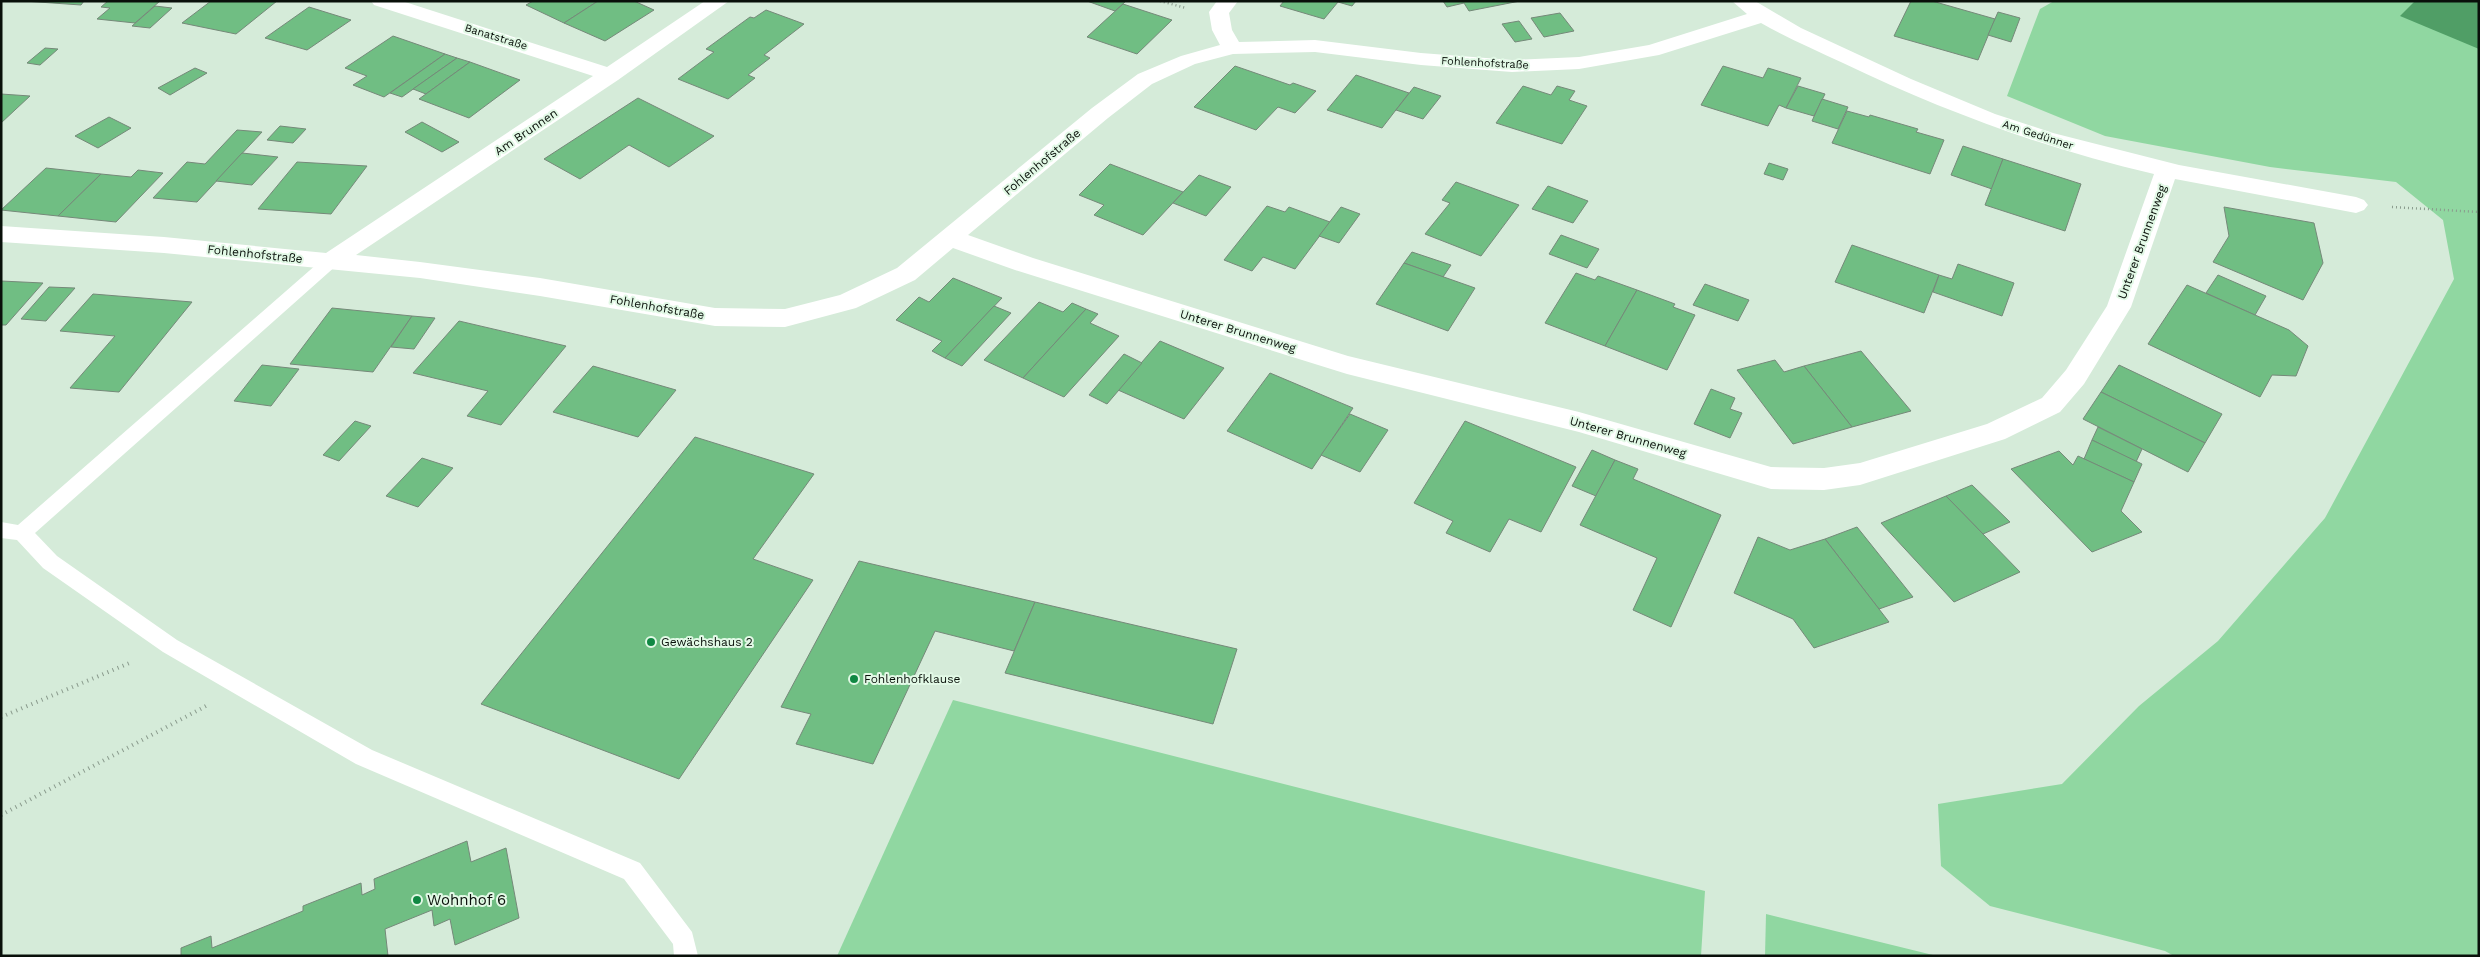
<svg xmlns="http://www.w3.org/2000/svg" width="2480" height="957" font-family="'Work Sans',sans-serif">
	<rect width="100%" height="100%" fill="#d5ebd9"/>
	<g fill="#90d7a1">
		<path d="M2054 1H2479V956H2174L2165 951 1990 906 1941 866 1938 804 2062 784 2139 706 2218 641 2325 518 2454 279 2443 220 2396 182 2270 167 2105 136 2007 96 2040 9Z"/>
		<path d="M953 700 1705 891 1701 956H837Z"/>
		<path d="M1766 914 1937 956H1765Z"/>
	</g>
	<path fill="#509e66" d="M2415 1H2479V49L2400 16Z"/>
	<g fill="#70be83" stroke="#758979">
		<path d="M24 1H84L81 5Z"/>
		<path d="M108 1H160L135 23 97 19 110 8 101 7Z"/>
		<path d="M211 1H277L236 34 182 23Z"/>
		<path d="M533 1H598L564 23 526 5Z"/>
		<path d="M598 1H634L654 10 605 41 564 23Z"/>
		<path d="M1087 1H1126L1115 11Z"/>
		<path d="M1284 1H1356L1352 6 1338 2 1324 19 1280 6Z"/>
		<path d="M1443 1H1520L1469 11 1464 3 1447 7Z"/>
		<path d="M1911 1H1932L1995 19 1978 60 1894 36Z"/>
		<path d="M1123 4 1172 20 1137 54 1087 37Z"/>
		<path d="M155 6 172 8 150 28 132 26Z"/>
		<path d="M309 7 351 20 307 50 265 38Z"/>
		<path d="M766 10 804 24 764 55 770 58 748 75 755 78 728 99 678 79 714 52 706 49 750 17 754 18Z"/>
		<path d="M1998 12 2020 18 2011 42 1988 35Z"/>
		<path d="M1560 13 1574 31 1544 37 1531 18Z"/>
		<path d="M1519 21 1532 39 1515 42 1502 24Z"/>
		<path d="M393 36 445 54 384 97 353 85 367 76 345 68Z"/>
		<path d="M45 48 58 49 40 65 27 63Z"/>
		<path d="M445 54 457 58 402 97 390 93Z"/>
		<path d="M457 58 470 62 426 94 413 89Z"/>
		<path d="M470 62 520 80 469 118 419 99Z"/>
		<path d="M1235 66 1290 85 1293 83 1316 91 1295 113 1278 107 1256 130 1194 107Z"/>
		<path d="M1723 66 1763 78 1768 68 1801 78 1786 108 1779 105 1768 126 1701 105Z"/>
		<path d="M195 68 207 73 170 95 158 88Z"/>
		<path d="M1356 75 1409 93 1382 128 1327 110Z"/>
		<path d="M1523 86 1551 95 1557 86 1575 91 1569 100 1587 106 1562 144 1496 123Z"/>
		<path d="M1798 86 1825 94 1814 116 1786 108Z"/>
		<path d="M1414 87 1441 96 1423 119 1396 110Z"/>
		<path d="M1 94 30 96 1 123Z"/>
		<path d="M638 98 714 136 669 167 629 145 580 179 544 159Z"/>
		<path d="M1822 99 1848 107 1838 129 1812 121Z"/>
		<path d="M1847 111 1869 117 1870 115 1918 129 1916 132 1944 140 1930 174 1832 143Z"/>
		<path d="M109 117 131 128 98 148 75 136Z"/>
		<path d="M422 122 459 142 442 152 405 132Z"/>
		<path d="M280 126 306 129 293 143 267 140Z"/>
		<path d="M237 130 262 132 197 202 153 198 187 162 205 164Z"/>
		<path d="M1963 146 2003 159 1992 189 1951 175Z"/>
		<path d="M242 153 278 157 252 185 216 181Z"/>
		<path d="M2003 159 2081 184 2065 231 1985 205Z"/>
		<path d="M297 162 367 166 331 214 258 209Z"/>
		<path d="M1769 163 1788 169 1783 180 1764 174Z"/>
		<path d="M1110 164 1183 192 1143 235 1094 215 1104 205 1079 195Z"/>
		<path d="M46 168 101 174 58 216 1 210Z"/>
		<path d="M138 170 163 173 116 222 58 216 101 174 131 177Z"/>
		<path d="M1199 175 1231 187 1206 216 1173 203Z"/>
		<path d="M1456 182 1519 205 1481 256 1425 234 1450 203 1442 200Z"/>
		<path d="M1548 186 1588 201 1573 223 1532 209Z"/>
		<path d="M1267 206 1285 212 1289 207 1330 222 1295 269 1263 257 1252 271 1224 260Z"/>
		<path d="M1341 207 1360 214 1339 243 1319 236Z"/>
		<path d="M2224 207 2314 223 2323 263 2303 300 2213 262 2229 236Z"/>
		<path d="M1561 235 1599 249 1587 268 1549 254Z"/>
		<path d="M1852 245 1939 275 1924 313 1835 282Z"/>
		<path d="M1412 252 1451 265 1443 277 1404 263Z"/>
		<path d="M1404 263 1475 288 1448 331 1376 304Z"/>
		<path d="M1958 264 2014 283 2002 316 1933 292 1939 275 1952 279Z"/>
		<path d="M1576 273 1595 280 1598 276 1637 290 1605 346 1545 323Z"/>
		<path d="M2218 275 2266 296 2255 315 2206 293Z"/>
		<path d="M953 278 1002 298 945 358 932 351 942 341 896 320 919 297 929 302Z"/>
		<path d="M1 281 43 283 6 325H1Z"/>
		<path d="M1705 284 1749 300 1738 321 1693 305Z"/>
		<path d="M2187 285 2289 330 2308 346 2296 376 2272 375 2260 397 2148 344Z"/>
		<path d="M49 287 75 288 46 321 21 319Z"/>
		<path d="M1637 290 1675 304 1673 307 1695 315 1667 370 1605 346Z"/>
		<path d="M93 294 192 302 119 392 70 388 115 336 60 331Z"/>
		<path d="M1039 302 1063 312 1072 303 1086 309 1023 378 984 360Z"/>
		<path d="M994 306 1011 313 962 366 945 358Z"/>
		<path d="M332 308 412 316 373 372 290 364Z"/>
		<path d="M1086 309 1098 314 1090 323 1119 336 1064 397 1023 378Z"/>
		<path d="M412 316 435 318 414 349 391 347Z"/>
		<path d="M459 321 566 346 501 425 467 416 488 391 413 373Z"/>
		<path d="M1160 341 1224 368 1184 419 1118 390Z"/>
		<path d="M1861 351 1911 411 1852 427 1804 366Z"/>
		<path d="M1124 354 1142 363 1107 404 1089 395Z"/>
		<path d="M1775 360 1784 372 1804 366 1852 427 1793 444 1737 370Z"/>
		<path d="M262 365 299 369 271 406 234 401Z"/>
		<path d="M2119 365 2222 414 2205 443 2101 392Z"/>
		<path d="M593 366 676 390 638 437 553 412Z"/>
		<path d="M1270 373 1353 408 1312 469 1227 431Z"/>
		<path d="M1711 389 1735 398 1730 409 1742 413 1730 438 1694 424Z"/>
		<path d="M2101 392 2205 443 2188 472 2083 419Z"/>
		<path d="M1350 414 1388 430 1360 472 1321 455Z"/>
		<path d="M355 421 371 426 339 461 323 455Z"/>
		<path d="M1465 421 1576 467 1541 532 1509 519 1490 552 1446 533 1453 521 1414 503Z"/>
		<path d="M2098 427 2142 449 2136 462 2092 440Z"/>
		<path d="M695 437 814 474 753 559 813 580 679 779 481 704Z"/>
		<path d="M2092 440 2142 464 2134 482 2084 459Z"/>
		<path d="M1592 450 1615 460 1596 496 1572 486Z"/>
		<path d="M2059 451 2073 465 2078 456 2134 482 2121 511 2142 532 2092 552 2011 469Z"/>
		<path d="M422 458 453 468 418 507 386 496Z"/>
		<path d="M1615 460 1638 469 1633 479 1721 515 1671 627 1633 610 1657 558 1580 525Z"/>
		<path d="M1972 485 2010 522 1983 534 1946 496Z"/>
		<path d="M1946 496 2020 572 1954 602 1881 523Z"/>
		<path d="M1857 527 1913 597 1879 609 1825 539Z"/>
		<path d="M1758 537 1790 550 1825 539 1889 622 1814 648 1793 619 1734 593Z"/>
		<path d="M859 561 1035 602 1014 651 935 631 873 764 796 744 811 714 781 707Z"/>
		<path d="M1035 602 1237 649 1213 724 1005 673Z"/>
		<path d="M467 841 471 862 506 848 519 918 455 945 450 919 434 926 432 910 385 929 388 956H181V948L211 936 212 948 303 911V906L361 883 362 895 375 889 374 879Z"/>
	</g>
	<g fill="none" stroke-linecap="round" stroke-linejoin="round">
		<g stroke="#8a9b8d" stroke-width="2.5" stroke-dasharray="1 3" stroke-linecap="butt">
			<path d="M1160 1 1186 8"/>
			<path d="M2392 207 2479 212"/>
		</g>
		<g stroke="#8a9b8d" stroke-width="4" stroke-dasharray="1 4.5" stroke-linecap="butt">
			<path d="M1 717 132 662"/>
			<path d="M1 815 206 706"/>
		</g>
		<path fill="#fff" fill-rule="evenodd" d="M331 255 337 257 339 261 337 265 35 533 57 556 177 640 372 750 640 863 692 932 698 956H674L673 944 624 879 356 764 163 652 43 568 17 540 1 538V522L18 525 325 257Z"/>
		<path fill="#fff" fill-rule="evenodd" d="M371 1H402L607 67 705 1H729L618 80 356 255 420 262 540 278 715 308 785 309 840 295 897 268 1092 108 1138 74 1181 56 1220 45 1212 30 1209 12 1217 1H1238L1229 13 1232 30 1239 42 1315 40 1421 53 1512 60 1579 57 1649 45 1747 14 1732 1H1755L1801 28 1911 79 1995 114 2053 133 2179 165 2356 197 2364 200 2368 205 2364 210 2356 213 2175 179 2131 307 2084 384 2060 412 2005 439 1860 485 1824 490 1771 489 1579 432 1347 374 1015 270 953 248 915 280 856 308 785 327 715 326 540 296 420 278 164 253 1 242V226L164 237 326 253 593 76 374 5ZM1761 23C1787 38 1815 50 1843 63 1943 111 2046 149 2154 174L2107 306 2066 370 2042 398 1987 424 1860 463 1824 468 1771 467 1579 412 1348 356 1033 258 968 235 1108 118 1152 84 1195 64 1233 54 1315 52 1421 65 1512 72 1579 69 1659 55Z"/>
	</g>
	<g fill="#108843" stroke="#e2f9e6" stroke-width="2">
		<circle cx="651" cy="642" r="5"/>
		<circle cx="854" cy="679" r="5"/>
		<circle cx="417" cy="900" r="5"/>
	</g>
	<g text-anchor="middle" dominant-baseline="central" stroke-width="4" stroke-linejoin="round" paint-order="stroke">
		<g font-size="11" fill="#09100a" stroke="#e2f9e6">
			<text transform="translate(496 37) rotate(17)">Banatstraße</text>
			<text transform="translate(1485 63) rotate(3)">Fohlenhofstraße</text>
			<text transform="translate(2038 135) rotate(18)">Am Gedünner</text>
		</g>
		<g font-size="12" fill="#09100a" stroke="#e2f9e6">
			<text transform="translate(526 132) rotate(-34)">Am Brunnen</text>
			<text transform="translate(1042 162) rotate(-40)">Fohlenhofstraße</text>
			<text transform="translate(2142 242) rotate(-70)">Unterer Brunnenweg</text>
			<text transform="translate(255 254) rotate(6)">Fohlenhofstraße</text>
			<text transform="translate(657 307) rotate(10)">Fohlenhofstraße</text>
			<text transform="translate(1238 331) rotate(17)">Unterer Brunnenweg</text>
			<text transform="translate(1628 437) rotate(16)">Unterer Brunnenweg</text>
		</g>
		<g font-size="12" fill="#09100a" stroke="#e2f9e6" text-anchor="start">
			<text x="661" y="642">Gewächshaus 2</text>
			<text x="864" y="679">Fohlenhofklause</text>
		</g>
		<g font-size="15" fill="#09100a" stroke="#e2f9e6" text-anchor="start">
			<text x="427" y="900">Wohnhof 6</text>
		</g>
	</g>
	<rect width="2480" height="957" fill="none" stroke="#09100a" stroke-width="5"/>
</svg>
